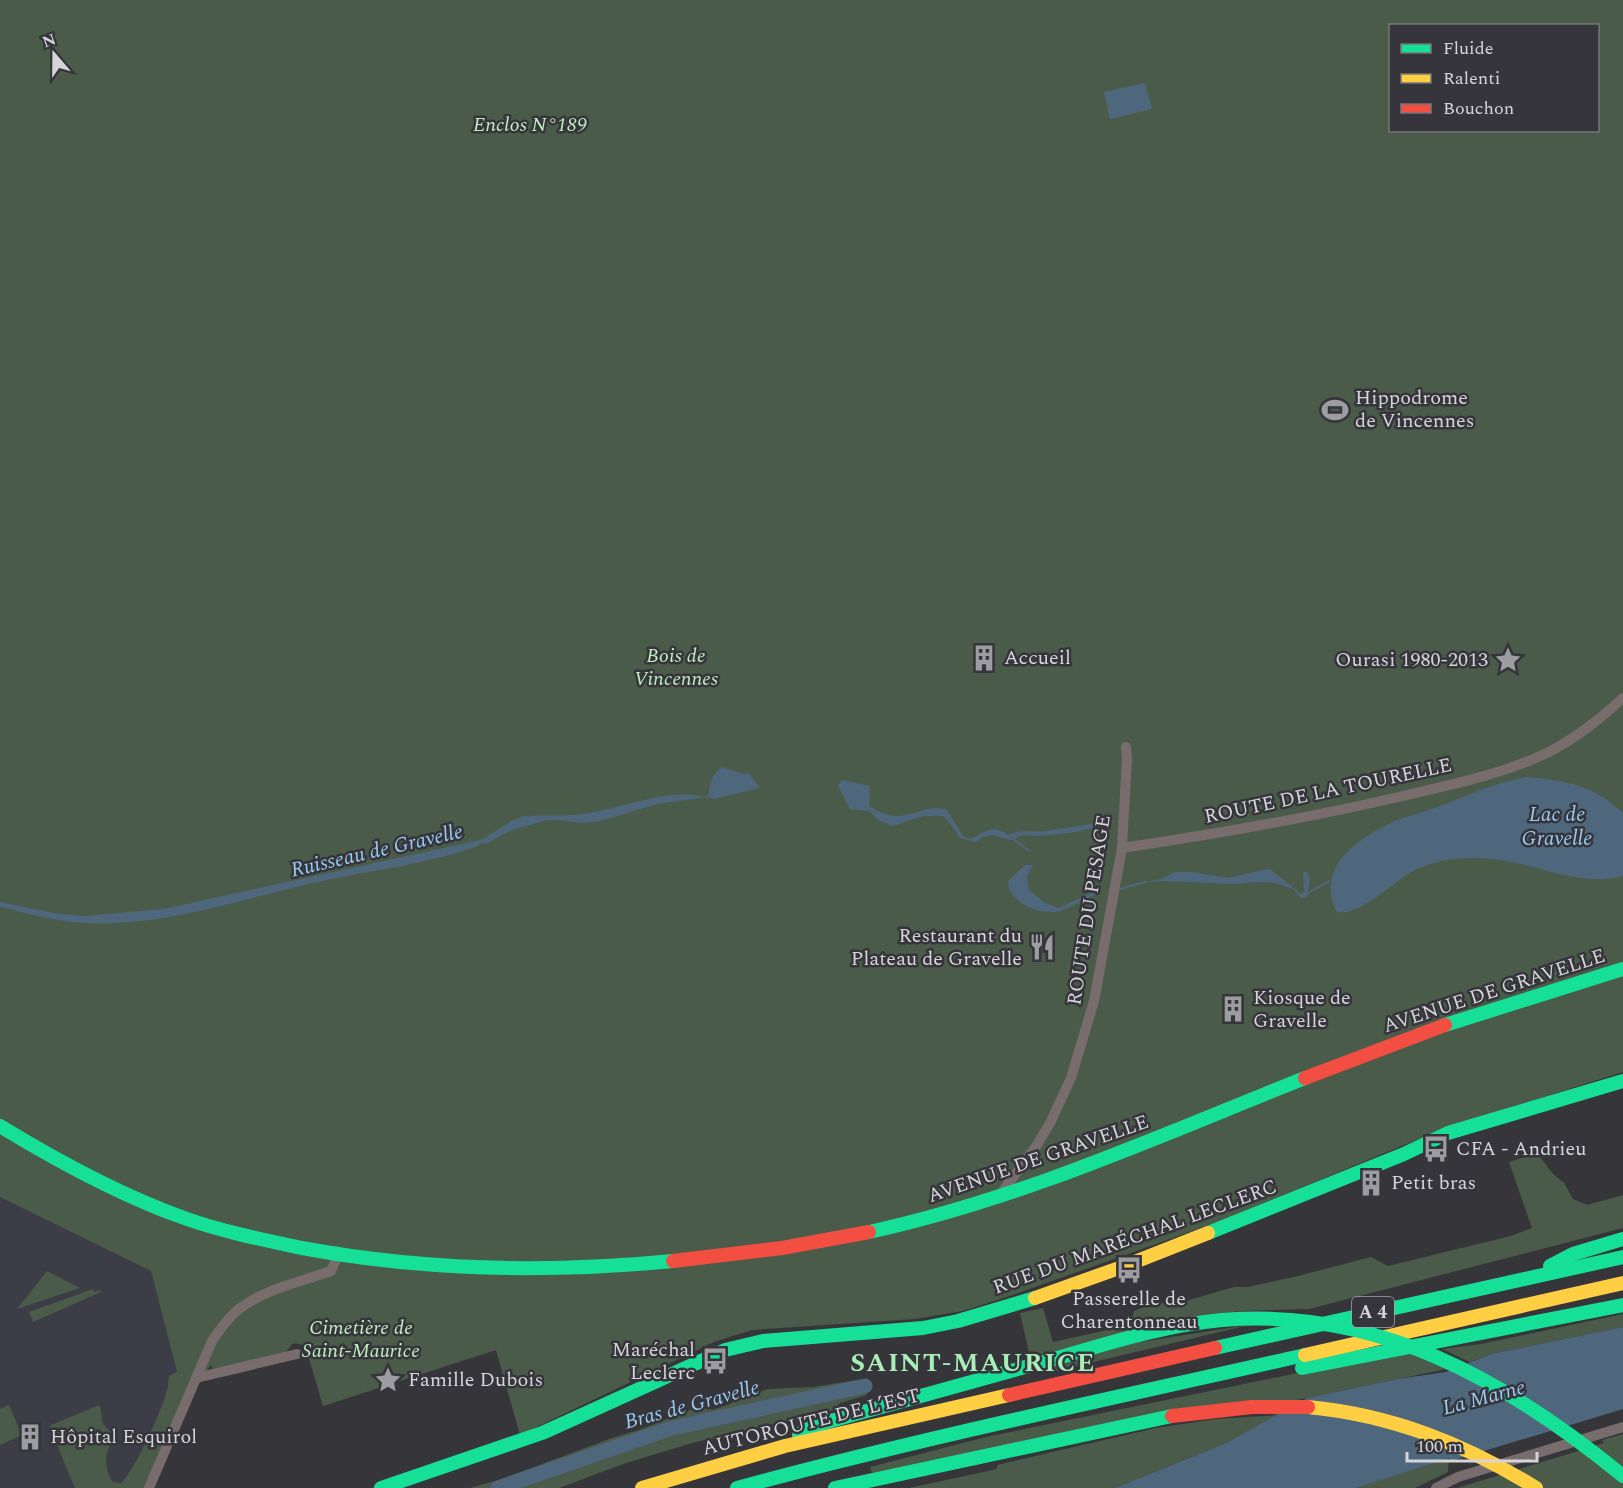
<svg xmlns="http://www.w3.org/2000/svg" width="1623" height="1488" font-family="Spectral,serif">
	<rect width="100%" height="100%" fill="#36363a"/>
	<path fill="#3c3d47" d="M0 1195 151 1271 183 1394 145 1488H0Z"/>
	<g fill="#4b5b4a" fill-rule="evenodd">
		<path d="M0 0H1623V1072L1450 1126 1218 1222 1010 1296 963 1311 915 1319 752 1330 714 1342 520 1435 496 1350 323 1406 308 1355C305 1347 302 1342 292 1344L286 1352 213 1369 211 1365 207 1371 198 1373 149 1488H75L49 1426 99 1405C106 1421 95 1420 115 1435 106 1450 102 1467 113 1482L121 1483C135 1470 162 1410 167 1390 169 1386 168 1381 169 1376L177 1372 151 1271 0 1197ZM1390 26H1598V130H1390Z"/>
		<path d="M1537 1153 1552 1173 1564 1183 1573 1199 1587 1205 1623 1195V1228L1309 1309 1238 1311 1030 1357 1020 1313 1043 1308 1053 1342 1130 1325 1134 1311 1157 1302 1172 1305 1234 1287H1248L1298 1276 1371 1257 1388 1266 1511 1236 1532 1228 1509 1162Z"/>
		<path d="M47 1271 80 1288 17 1309Z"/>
		<path d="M93 1289 94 1292 101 1290V1292L33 1322 29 1312Z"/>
		<path d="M1623 1314V1327L1491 1354 1470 1362 1442 1349 1481 1344Z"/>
		<path d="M1249 1325 1047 1373 1045 1368 1127 1344Z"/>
		<path d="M1405 1351 1451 1368 1307 1398 872 1473 870 1467 986 1437Z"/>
		<path d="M864 1379 867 1395 840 1403 833 1410 692 1443 626 1463 559 1488H470L502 1479 612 1438 639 1430 707 1403 712 1410 730 1404 741 1397 769 1389 813 1387Z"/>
		<path d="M9 1405 22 1435 0 1445V1409Z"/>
		<path d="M1278 1415 1226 1443 1115 1488H909L997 1469V1465L1156 1428 1216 1419Z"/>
		<path d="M1623 1434V1488H1457L1604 1443 1602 1440Z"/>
		<path d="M1449 1457 1448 1472 1415 1488H1356Z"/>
	</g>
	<g fill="#4f677c">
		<path d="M1145 83 1152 109 1110 119 1104 92Z"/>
		<path d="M722 767 741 773 749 774 760 788 714 799 708 797 657 804 600 821 581 823 559 820H547L512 830 485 844 480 843 478 846C429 864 378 869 327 880 247 897 168 927 85 923 57 922 28 913 0 907V902L60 914 86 916 163 909 480 840C496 833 507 821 524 816 545 814 569 817 589 813 625 807 670 788 704 797L709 794C709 783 713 773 722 767Z"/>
		<path d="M1528 777C1567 781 1593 785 1623 813V876C1578 888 1536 863 1492 859 1476 857 1457 858 1441 861 1433 863 1423 866 1415 870 1396 879 1357 920 1336 911 1316 866 1357 839 1393 822 1408 815 1425 812 1441 806 1470 794 1497 782 1528 777Z"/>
		<path d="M842 780 870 786 869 806C876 810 887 816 895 816 913 817 930 803 947 810L963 836 970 839C986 833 991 823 1008 835 1021 828 1033 833 1046 831 1069 828 1091 823 1113 821L1114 822 1077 832 1039 836 1023 835 1011 840 992 835 983 837 975 842 960 838 949 822 943 816H923L893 826 878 820 869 811 850 809 838 786Z"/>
		<path d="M1025 865H1033L1027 876 1029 890 1045 903 1058 908 1094 892 1095 895C1083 900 1072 907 1060 911 1041 916 1008 903 1008 881Z"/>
		<path d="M1267 869 1271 870 1301 894 1304 891 1303 873 1307 871 1310 879 1307 897 1301 898 1293 889 1275 883 1256 882 1235 884 1162 881 1144 882 1161 879 1175 872H1191L1229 878Z"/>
		<path d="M1623 1327V1409L1451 1461 1449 1458 1356 1488H1115L1226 1443 1307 1398 1398 1379 1446 1372 1491 1354Z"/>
	</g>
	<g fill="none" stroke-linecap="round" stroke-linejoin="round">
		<g stroke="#4f677c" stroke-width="2">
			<path d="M1012 838 1029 851"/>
			<path d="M1120 889 1146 882"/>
			<path d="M1308 893 1329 881"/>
		</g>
		<path stroke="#4f677c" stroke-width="15" d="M498 1488 672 1428 865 1386"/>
		<g stroke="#786c6d" stroke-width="10">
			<path d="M1122 848C1216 834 1309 818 1403 796 1448 785 1495 776 1538 757 1569 744 1598 721 1623 698"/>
			<path d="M997 1199 1037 1145 1050 1123 1071 1078 1094 1001 1122 848 1127 758 1126 747"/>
			<path d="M196 1378 297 1354"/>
			<path d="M149 1488 212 1341C220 1330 228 1317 239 1309 265 1289 300 1282 331 1271L338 1255"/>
			<path d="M1436 1488 1458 1477 1623 1427"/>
		</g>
		<g stroke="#16e098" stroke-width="14">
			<path d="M1445 1025 1623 969"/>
			<path d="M0 1126C59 1162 121 1196 187 1219 224 1232 264 1240 302 1248 425 1271 549 1273 673 1261"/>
			<path d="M869 1232C1021 1199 1161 1135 1305 1078"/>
			<path d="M1208 1233 1404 1154 1448 1133 1623 1081"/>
			<path d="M1550 1266 1573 1254 1623 1239"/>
			<path d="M1215 1348 1623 1257"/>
			<path d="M1302 1368 1623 1305"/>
			<path d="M799 1435 809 1427 1054 1359"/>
			<path d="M381 1488 542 1433 725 1350 763 1341 923 1328 958 1321 1035 1298"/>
			<path d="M737 1488C925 1437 1115 1398 1305 1355"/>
			<path d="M835 1488 1172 1416"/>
		</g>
		<g stroke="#ffcf43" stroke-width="14">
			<path d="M1035 1298 1122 1267 1208 1233"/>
			<path d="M1305 1355 1623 1283"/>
			<path d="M642 1488 785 1446 1009 1395"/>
		</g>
		<g stroke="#f24e42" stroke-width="14">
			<path d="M1305 1078 1445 1025"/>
			<path d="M673 1261 782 1248 869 1232"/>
			<path d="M1009 1395 1215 1348"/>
		</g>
		<path stroke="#16e098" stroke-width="14" d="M1054 1359C1109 1343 1165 1325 1222 1320 1378 1307 1507 1381 1623 1476"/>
		<path stroke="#ffcf43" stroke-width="14" d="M1308 1407C1392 1415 1465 1444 1536 1488"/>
		<path stroke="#f24e42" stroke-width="14" d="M1172 1416 1252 1407H1308"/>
	</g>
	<defs>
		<g id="stadium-bare" transform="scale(2.07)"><path d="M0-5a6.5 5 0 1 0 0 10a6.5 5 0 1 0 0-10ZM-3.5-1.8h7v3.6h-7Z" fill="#9d9da1" stroke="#35353b" stroke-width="2.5" paint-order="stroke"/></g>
		<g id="building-bare" transform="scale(2.07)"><path d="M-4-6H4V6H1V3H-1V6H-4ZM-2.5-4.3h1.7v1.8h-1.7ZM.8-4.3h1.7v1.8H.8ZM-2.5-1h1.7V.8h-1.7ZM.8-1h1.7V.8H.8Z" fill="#9d9da1" stroke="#35353b" stroke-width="2.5" paint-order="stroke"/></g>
		<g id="sight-bare" transform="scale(2.07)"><path d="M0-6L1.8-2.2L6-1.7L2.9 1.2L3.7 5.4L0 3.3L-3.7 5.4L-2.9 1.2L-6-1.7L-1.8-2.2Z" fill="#9d9da1" stroke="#35353b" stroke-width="2.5" paint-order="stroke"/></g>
		<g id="restaurant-bare" transform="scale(2.07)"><path d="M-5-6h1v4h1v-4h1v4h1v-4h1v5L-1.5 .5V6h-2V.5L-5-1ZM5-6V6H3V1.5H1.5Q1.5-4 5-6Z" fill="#9d9da1" stroke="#35353b" stroke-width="2.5" paint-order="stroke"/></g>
		<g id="bus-bare" transform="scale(2.07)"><path d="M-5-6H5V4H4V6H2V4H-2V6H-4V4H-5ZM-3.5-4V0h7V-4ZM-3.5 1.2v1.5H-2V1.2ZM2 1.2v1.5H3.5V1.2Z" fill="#9d9da1" stroke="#35353b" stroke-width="2.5" paint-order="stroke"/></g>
	</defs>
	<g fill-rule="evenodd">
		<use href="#stadium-bare" x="1335" y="410"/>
		<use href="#building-bare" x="984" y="658"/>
		<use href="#sight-bare" x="1508" y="660"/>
		<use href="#restaurant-bare" x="1042" y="947"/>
		<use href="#building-bare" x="1233" y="1009"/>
		<use href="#bus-bare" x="1436" y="1149"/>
		<use href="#building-bare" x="1371" y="1183"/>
		<use href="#bus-bare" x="1129" y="1270"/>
		<use href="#bus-bare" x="715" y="1361"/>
		<use href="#sight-bare" x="388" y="1380"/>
		<use href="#building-bare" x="30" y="1437"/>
	</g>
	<g text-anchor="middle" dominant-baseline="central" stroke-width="5" stroke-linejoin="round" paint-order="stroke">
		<rect fill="#35353b" stroke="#a5a5aa" stroke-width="1.5" x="1352" y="1297" width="42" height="30" rx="4.5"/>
		<g font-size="18" font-weight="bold" fill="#d5d5d9">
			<text x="1373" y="1312">A 4</text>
		</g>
		<g font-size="20" font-style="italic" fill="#c1eec0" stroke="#35353b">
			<text x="530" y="125">Enclos N°189</text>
			<text x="676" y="656">Bois de<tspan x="676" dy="23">Vincennes</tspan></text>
			<text x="361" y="1328">Cimetière de<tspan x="361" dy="23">Saint-Maurice</tspan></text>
		</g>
		<g font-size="20" fill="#d5d5d9" stroke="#35353b" text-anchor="start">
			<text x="1355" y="398">Hippodrome<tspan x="1355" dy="23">de Vincennes</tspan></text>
			<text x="1004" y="658">Accueil</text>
			<text x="1488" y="660" text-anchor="end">Ourasi 1980-2013</text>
			<text x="1022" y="936" text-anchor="end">Restaurant du<tspan x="1022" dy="23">Plateau de Gravelle</tspan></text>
			<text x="1253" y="998">Kiosque de<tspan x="1253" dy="23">Gravelle</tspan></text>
			<text x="1456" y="1149">CFA - Andrieu</text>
			<text x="1391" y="1183">Petit bras</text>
			<text x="1129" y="1299" text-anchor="middle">Passerelle de<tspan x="1129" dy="23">Charentonneau</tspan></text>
			<text x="695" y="1350" text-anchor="end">Maréchal<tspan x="695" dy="23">Leclerc</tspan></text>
			<text x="408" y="1380">Famille Dubois</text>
			<text x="50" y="1437">Hôpital Esquirol</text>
		</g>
		<g font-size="20" fill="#d5d5d9" stroke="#35353b">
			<text transform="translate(1328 791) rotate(-12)">ROUTE DE LA TOURELLE</text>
			<text transform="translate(1089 910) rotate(-81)">ROUTE DU PESAGE</text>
			<text transform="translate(1494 991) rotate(-18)">AVENUE DE GRAVELLE</text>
			<text transform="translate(1038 1159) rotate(-19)">AVENUE DE GRAVELLE</text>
			<text transform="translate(1135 1237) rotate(-20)">RUE DU MARÉCHAL LECLERC</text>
			<text transform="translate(811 1422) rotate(-14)">AUTOROUTE DE L’EST</text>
		</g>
		<g font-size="21" font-style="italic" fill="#98caf2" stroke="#35353b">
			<text x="1557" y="815">Lac de<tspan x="1557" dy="24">Gravelle</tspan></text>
			<text transform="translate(377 851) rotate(-13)">Ruisseau de Gravelle</text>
			<text transform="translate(1484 1398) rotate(-15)">La Marne</text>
			<text transform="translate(692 1405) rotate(-15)">Bras de Gravelle</text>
		</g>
		<g font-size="26" font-weight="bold" letter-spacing="1.5" fill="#a9edb7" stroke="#35353b">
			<text x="973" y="1363">SAINT-MAURICE</text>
		</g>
	</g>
	<rect x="1389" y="24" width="210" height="108" fill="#35353b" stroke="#75757a" stroke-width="1.5"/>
	<rect x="1401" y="44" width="30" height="9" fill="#16e098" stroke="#75757a" stroke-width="1.5"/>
	<text x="1443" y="54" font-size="18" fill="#d5d5d9">Fluide</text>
	<rect x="1401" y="74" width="30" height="9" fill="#ffcf43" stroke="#75757a" stroke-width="1.5"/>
	<text x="1443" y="84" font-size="18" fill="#d5d5d9">Ralenti</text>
	<rect x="1401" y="104" width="30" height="9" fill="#f24e42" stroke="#75757a" stroke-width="1.5"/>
	<text x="1443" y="114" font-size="18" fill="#d5d5d9">Bouchon</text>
	<g transform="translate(54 54) rotate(340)" stroke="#35353b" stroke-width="4.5" paint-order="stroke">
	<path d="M0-4.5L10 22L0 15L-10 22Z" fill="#d5d5d9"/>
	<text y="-9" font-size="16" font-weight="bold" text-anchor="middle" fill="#d5d5d9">N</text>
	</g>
	<path d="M1407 1452v9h130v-9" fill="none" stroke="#d5d5d9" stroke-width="3"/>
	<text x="1416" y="1452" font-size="18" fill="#d5d5d9" stroke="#35353b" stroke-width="4.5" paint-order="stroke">100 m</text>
</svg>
